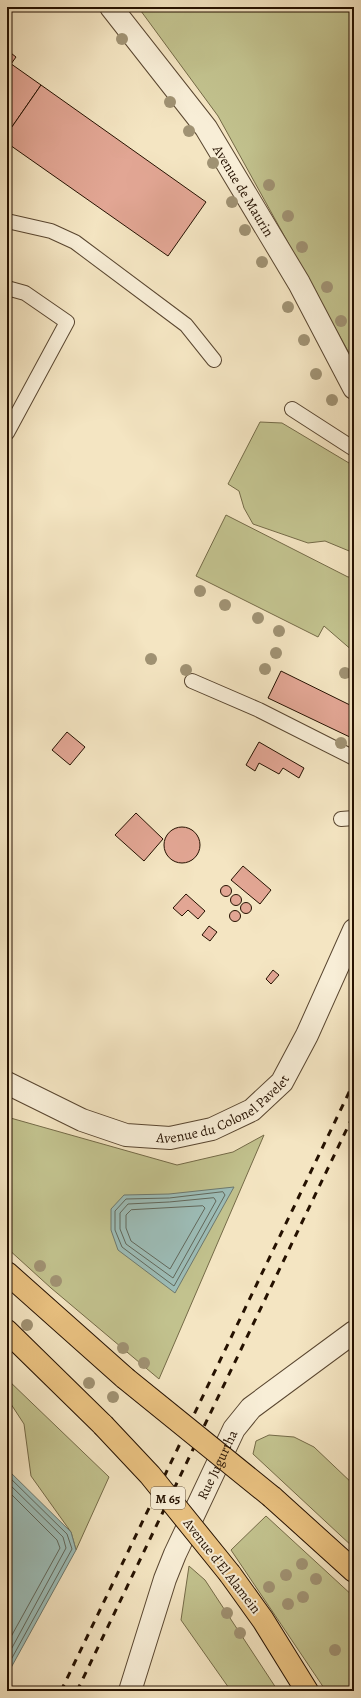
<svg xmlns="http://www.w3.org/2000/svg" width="361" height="1698" font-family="Alegreya,serif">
	<rect width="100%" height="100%" fill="#f4e5c2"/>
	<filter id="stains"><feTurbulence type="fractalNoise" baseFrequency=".005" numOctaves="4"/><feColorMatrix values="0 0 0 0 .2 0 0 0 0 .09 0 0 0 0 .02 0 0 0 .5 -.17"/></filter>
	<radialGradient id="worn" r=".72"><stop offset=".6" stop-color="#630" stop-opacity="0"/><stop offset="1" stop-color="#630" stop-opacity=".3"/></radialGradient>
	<g fill="#c2c28e" stroke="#746a47">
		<path d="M138 7H354V362L218 116Z"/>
		<path d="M260 422 282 423 354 466V553L325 541 308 543 253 524 244 508 239 491 228 484Z"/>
		<path d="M226 515 348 577H354V652L324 626 318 637 196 576Z"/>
		<path d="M7 1117 177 1165 233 1152 264 1135 159 1379 51 1288 7 1248Z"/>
		<path d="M7 1379 109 1477 76 1550 71 1532 31 1476 24 1424 7 1398Z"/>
		<path d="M269 1435 294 1437 314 1447 354 1485V1548L253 1454 256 1441Z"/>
		<path d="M266 1516 354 1597V1691H326L231 1550Z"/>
		<path d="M189 1566 205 1580 278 1691H231L181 1620Z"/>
	</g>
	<g fill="#9dbeb9" stroke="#6d796f">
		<path d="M234 1187 175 1293 118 1250 111 1230V1209L124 1195 169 1194Z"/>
		<path d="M7 1469 71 1532 76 1550 7 1675Z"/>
	</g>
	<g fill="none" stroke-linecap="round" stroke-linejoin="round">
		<g stroke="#61685c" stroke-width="1">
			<path d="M223 1192 225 1195 174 1286 122 1247 115 1230V1211L126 1199 169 1198Z"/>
			<path d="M214 1198 216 1201 173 1278 126 1244 120 1229V1213L128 1204 169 1202Z"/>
			<path d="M203 1206 205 1208 170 1269 131 1241 126 1228V1215L131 1210Z"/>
			<path d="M7 1475 67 1534 72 1549 7 1667"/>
			<path d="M7 1482 63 1537 66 1548 7 1657"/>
			<path d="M7 1490 57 1540 60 1548 7 1644"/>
		</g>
	</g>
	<g fill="#e2a694" stroke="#251100">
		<path d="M7 50 16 57 11 64 7 61Z"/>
		<path d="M7 61 41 85 7 134Z"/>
		<path d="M41 85 206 202 168 256 7 143V134Z"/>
		<path d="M281 671 354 707V739L268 698Z"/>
		<path d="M67 732 85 747 70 765 52 750Z"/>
		<path d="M259 742 304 768 299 778 283 768 279 774 259 763 255 771 246 765Z"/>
		<path d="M136 813 163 839 144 861 115 835Z"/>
		<circle cx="182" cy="845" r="18"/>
		<path d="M243 866 271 890 260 904 231 880Z"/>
		<circle cx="226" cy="891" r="5.5"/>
		<path d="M186 894 205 911 198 919 188 910 182 916 173 908Z"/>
		<circle cx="236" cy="900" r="5.5"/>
		<circle cx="246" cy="908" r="5.5"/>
		<circle cx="235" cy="916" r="5.5"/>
		<path d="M209 926 217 932 210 941 202 935Z"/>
		<path d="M273 970 279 975 271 984 266 979Z"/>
	</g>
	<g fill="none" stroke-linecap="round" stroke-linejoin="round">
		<g stroke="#594630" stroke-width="16">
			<g id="lane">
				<path d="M7 221 51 231 75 242 186 325 214 360"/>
				<path d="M7 288 25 293 67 322 7 433"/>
				<path d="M292 409 354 449"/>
				<path d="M192 681 259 710 354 758"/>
				<path d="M341 819 354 818"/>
			</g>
		</g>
		<g stroke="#594630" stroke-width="24">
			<g id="street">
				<path id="s1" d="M111 7 206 128 299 283 354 388"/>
				<path id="s2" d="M7 1083 82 1120 126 1135 170 1138 212 1129 252 1110 282 1082 307 1035 354 930"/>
				<path id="s3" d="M130 1691 165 1579 175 1554 234 1429 251 1408 354 1332"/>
			</g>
		</g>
		<g stroke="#251100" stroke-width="24">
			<g id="primary">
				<path d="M7 1273 125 1378"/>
				<path d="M7 1331 103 1425"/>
				<path d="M272 1497 354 1571"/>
				<path d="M230 1574 263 1620 307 1691"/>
			</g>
		</g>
		<use href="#lane" stroke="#f8eed7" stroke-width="14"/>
		<use href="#street" stroke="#f8eed7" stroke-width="22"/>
		<use href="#primary" stroke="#eac281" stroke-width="22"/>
		<g stroke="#251100" stroke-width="3" stroke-dasharray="7 7" stroke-linecap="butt">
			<path d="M61 1691 354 1082"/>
			<path d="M77 1691 354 1114"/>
		</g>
		<g stroke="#251100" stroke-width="24" stroke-linecap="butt">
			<g id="primary-bridge">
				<path d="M125 1378 272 1497"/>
				<path d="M103 1425 150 1475 230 1574"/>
			</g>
		</g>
		<use href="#primary-bridge" stroke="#eac281" stroke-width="22"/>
	</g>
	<g fill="#a09273">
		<circle cx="122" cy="39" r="6"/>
		<circle cx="170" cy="102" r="6"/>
		<circle cx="189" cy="131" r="6"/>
		<circle cx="213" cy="163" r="6"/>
		<circle cx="269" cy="185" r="6"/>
		<circle cx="232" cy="202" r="6"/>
		<circle cx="288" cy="216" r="6"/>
		<circle cx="245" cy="230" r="6"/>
		<circle cx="302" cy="247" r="6"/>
		<circle cx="262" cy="262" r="6"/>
		<circle cx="327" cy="287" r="6"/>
		<circle cx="288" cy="307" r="6"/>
		<circle cx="341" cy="321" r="6"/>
		<circle cx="304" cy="340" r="6"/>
		<circle cx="316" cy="374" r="6"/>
		<circle cx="332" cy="400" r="6"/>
		<circle cx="200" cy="591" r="6"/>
		<circle cx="225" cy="605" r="6"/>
		<circle cx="258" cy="618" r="6"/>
		<circle cx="279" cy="631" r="6"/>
		<circle cx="276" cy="653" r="6"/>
		<circle cx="151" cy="659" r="6"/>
		<circle cx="265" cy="669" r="6"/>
		<circle cx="186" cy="670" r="6"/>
		<circle cx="345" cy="673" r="6"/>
		<circle cx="341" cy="743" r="6"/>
		<circle cx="40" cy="1266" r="6"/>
		<circle cx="56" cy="1281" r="6"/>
		<circle cx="27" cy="1325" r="6"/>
		<circle cx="123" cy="1348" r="6"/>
		<circle cx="144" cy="1363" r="6"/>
		<circle cx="89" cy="1383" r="6"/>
		<circle cx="113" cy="1397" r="6"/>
		<circle cx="302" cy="1564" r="6"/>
		<circle cx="286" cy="1575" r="6"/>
		<circle cx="316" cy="1579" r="6"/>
		<circle cx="269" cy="1587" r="6"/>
		<circle cx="303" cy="1597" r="6"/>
		<circle cx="288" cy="1604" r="6"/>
		<circle cx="227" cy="1613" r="6"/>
		<circle cx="240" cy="1633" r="6"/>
		<circle cx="335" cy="1650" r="6"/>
	</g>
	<g text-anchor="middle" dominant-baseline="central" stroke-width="4" stroke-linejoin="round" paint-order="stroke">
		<rect fill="#f8eed7" stroke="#645340" stroke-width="1" x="151" y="1487" width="34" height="22" rx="3"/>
		<g font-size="13" font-weight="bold" fill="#251100">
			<text x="168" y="1498">M 65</text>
		</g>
		<g font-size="14" fill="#251100" stroke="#f8eed7">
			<text stroke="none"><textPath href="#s1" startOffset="227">Avenue de Maurin</textPath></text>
			<text stroke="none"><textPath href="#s2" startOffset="235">Avenue du Colonel Pavelet</textPath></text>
			<text stroke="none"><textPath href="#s3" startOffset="243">Rue Jugurtha</textPath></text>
			<text transform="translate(222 1566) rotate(52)">Avenue d'El Alamein</text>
		</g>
	</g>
	<rect width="361" height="1698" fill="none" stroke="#f4e5c2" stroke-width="24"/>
	<rect x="8" y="8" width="345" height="1682" fill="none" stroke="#251100" stroke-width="2"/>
	<rect x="12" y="12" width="337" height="1674" fill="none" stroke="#251100"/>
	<rect width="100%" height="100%" filter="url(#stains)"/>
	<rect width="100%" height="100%" fill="url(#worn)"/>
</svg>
